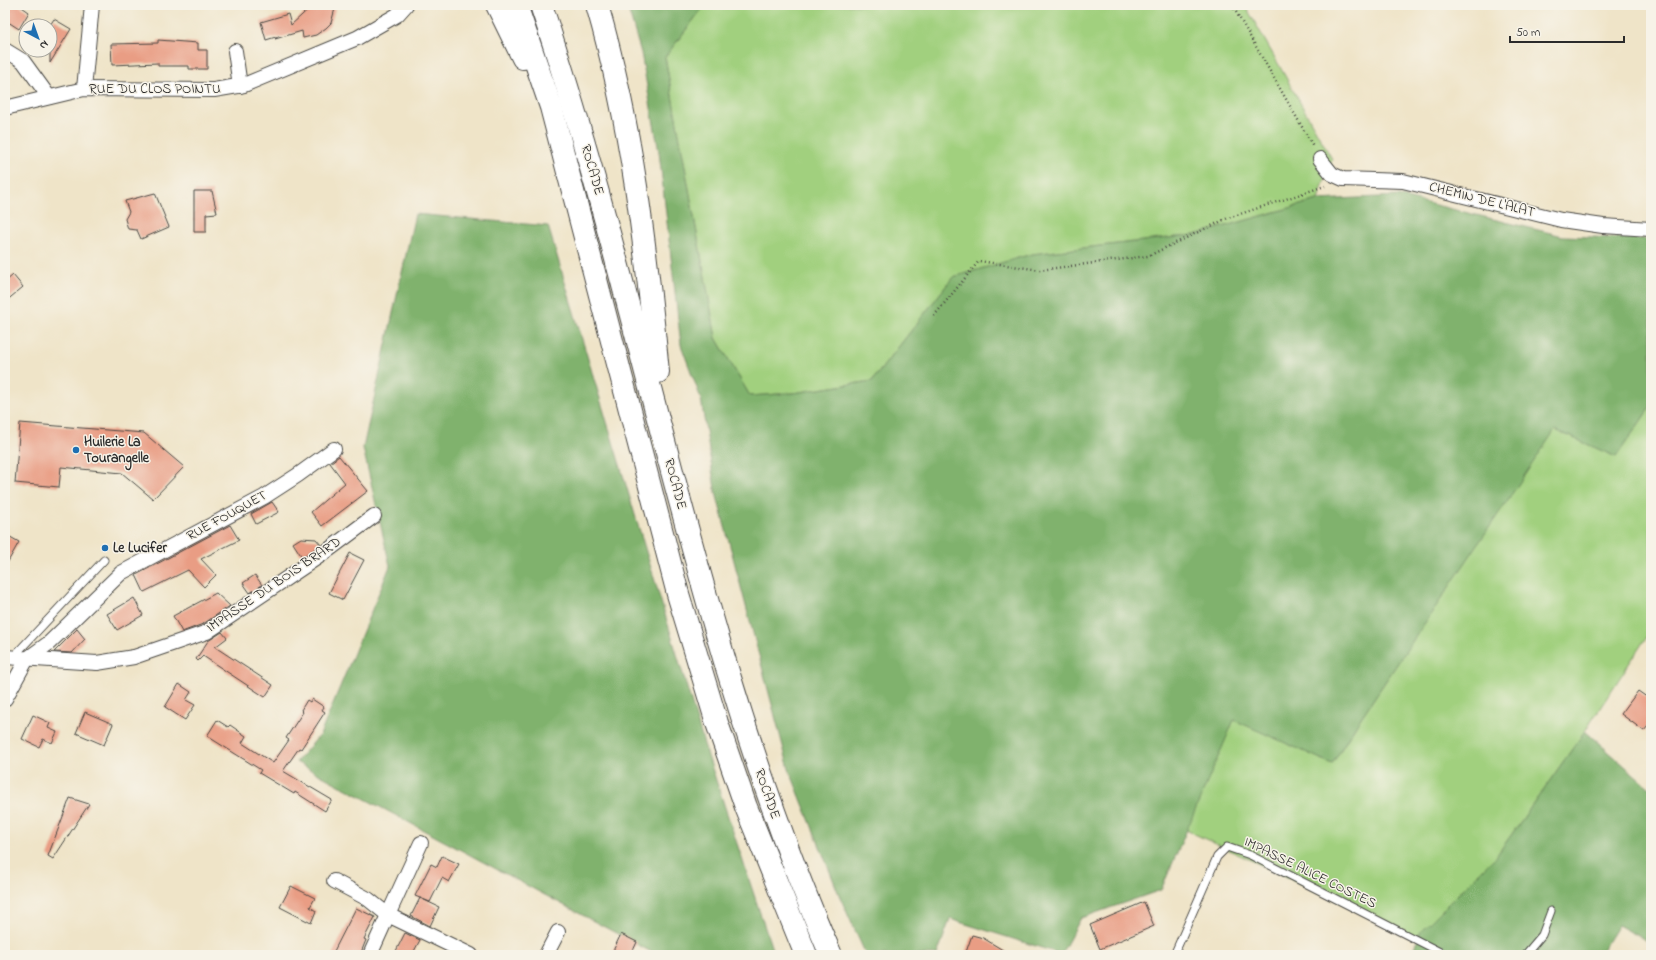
<svg xmlns="http://www.w3.org/2000/svg" width="1656" height="960" font-family="'Indie Flower',sans-serif">
	<rect width="100%" height="100%" fill="#f7f3e8"/>
	<filter id="ink" filterUnits="userSpaceOnUse"><feTurbulence type="fractalNoise" baseFrequency=".025" numOctaves="2"/><feDisplacementMap in="SourceGraphic" scale="8" xChannelSelector="R" yChannelSelector="G"/><feConvolveMatrix kernelMatrix="1 2 1 2 8 2 1 2 1" color-interpolation-filters="sRGB"/></filter>
	<filter id="wash" filterUnits="userSpaceOnUse"><feTurbulence type="fractalNoise" baseFrequency=".012" numOctaves="4" result="noise"/><feDisplacementMap in="SourceGraphic" scale="16" xChannelSelector="R" yChannelSelector="G"/><feGaussianBlur stdDeviation="0.9" result="paint"/><feColorMatrix in="noise" values="0 0 0 0 0 0 0 0 0 0 0 0 0 0 0 0 0 1.4 0 .05"/><feComposite in="paint" operator="in"/></filter>
	<g filter="url(#wash)">
		<rect width="100%" height="100%" fill="#efe4c8"/>
		<g fill="#a1d07e" stroke="#667e54">
			<path d="M705 5H1245L1332 159 1318 200 1194 235 1032 254 953 277 872 381 793 393 750 396 716 338 665 57Z"/>
			<path d="M1651 406V630L1585 731 1497 855 1420 932 1418 938 1186 830 1234 719 1332 764 1358 722 1555 429 1616 457Z"/>
		</g>
		<g fill="#80b26d" stroke="#566e4c">
			<path d="M627 5H705L665 57 716 338 750 396 793 393 872 381 953 277 1032 254 1194 235 1318 200 1398 196 1563 236 1651 239V406L1616 457 1555 430 1358 722 1332 764 1234 720 1161 890 1081 918 1061 954 950 919 937 955H866L840 897 789 769 715 489 701 399 681 345 659 152 641 53Z"/>
			<path d="M415 214 548 226 704 744 774 955H657L296 762 320 735 390 566 363 448Z"/>
			<path d="M1585 731 1651 789V943L1618 925 1599 955H1413L1420 932 1497 855Z"/>
		</g>
		<g id="blocks">
			<g fill="#e99d84">
				<path d="M5 5H19L29 12 19 29 5 20Z"/>
				<path d="M313 5H336L331 23 326 28 316 35 303 38 302 31 275 39 279 36 266 40 261 22 288 14 291 25Z"/>
				<path d="M54 19 71 29 50 63V25Z"/>
				<path d="M158 40 198 43V50H207V69H189V66H158V63L112 65 111 44 158 43Z"/>
				<path d="M194 191H212L217 213 206 214V232H194Z"/>
				<path d="M155 193 169 227 141 239 137 230 128 229 125 219 129 212 125 201Z"/>
				<path d="M13 275 23 287 5 302V282Z"/>
				<path d="M20 423 144 433 184 467 153 499 122 473 61 467 59 487 15 483Z"/>
				<path d="M339 456 368 491 322 526 311 512 345 483 330 463Z"/>
				<path d="M272 502 279 512 256 524 251 514Z"/>
				<path d="M230 525 239 540 201 559 216 575 204 587 188 570 144 592 136 575Z"/>
				<path d="M5 534 19 542 5 567Z"/>
				<path d="M301 538 316 539 321 545 302 557 293 543Z"/>
				<path d="M350 553 364 560 343 600 329 593Z"/>
				<path d="M255 575 262 585 250 593 243 583Z"/>
				<path d="M216 593 230 606 203 624 182 632 173 616Z"/>
				<path d="M134 598 143 615 117 630 107 614Z"/>
				<path d="M77 629 85 639 72 653 54 652Z"/>
				<path d="M222 632 227 638 215 647 273 685 265 697 203 656 198 661 196 659 208 641Z"/>
				<path d="M179 684 191 692 186 700 195 705 185 720 165 707Z"/>
				<path d="M1638 691 1651 700V722L1644 731 1621 714Z"/>
				<path d="M312 699 324 707 322 710 325 712 301 749 299 748 283 771 332 800 325 811 295 792 294 794 259 773 261 770 207 736 217 720 228 727 230 725 246 736 242 743 273 763 289 740 286 738 303 712 301 710 307 700 310 702Z"/>
				<path d="M85 712 113 724 104 745 76 733Z"/>
				<path d="M33 715 50 723 48 728 57 732 52 743 43 739 39 747 22 739Z"/>
				<path d="M70 798 89 804 53 859 48 856Z"/>
				<path d="M442 856 459 864 449 882 442 878 430 902 420 898 439 907 430 926 411 916 420 898 415 896 431 864 437 867Z"/>
				<path d="M291 886 315 898 310 907 316 911 311 923 280 907Z"/>
				<path d="M1144 902 1154 926 1100 949 1090 925Z"/>
				<path d="M356 908 375 917 364 939 366 940 360 955H332Z"/>
				<path d="M405 933 420 940 412 955H394Z"/>
				<path d="M621 934 637 942 631 955H611Z"/>
				<path d="M972 935 983 938 1011 955H965Z"/>
			</g>
		</g>
	</g>
	<g filter="url(#ink)">
		<use href="#blocks" fill-opacity="0" stroke="#484743" stroke-width="1"/>
		<g fill="none" stroke-linecap="round" stroke-linejoin="round">
			<g stroke="#484743" stroke-width="9">
				<g id="service">
					<path d="M13 657 104 560"/>
					<path d="M1174 955 1217 857 1227 847 1250 855 1446 955"/>
					<path d="M1525 955 1542 935 1551 911"/>
				</g>
			</g>
			<g stroke="#484743" stroke-width="16">
				<g id="minor">
					<path d="M5 50 23 61 49 97"/>
					<path d="M235 51 240 86"/>
					<path d="M84 89 92 5"/>
					<path d="M5 108 84 89 214 90 244 85 357 38 397 15 406 5"/>
					<path d="M1320 159 1332 174 1343 179 1403 181 1561 220 1603 226 1651 229"/>
					<path d="M5 657 97 663 134 657 207 632 327 551 374 516"/>
					<path d="M5 699 27 659 49 643 121 573 264 497 298 475 334 449"/>
					<path d="M334 881 368 899 388 915 421 843"/>
					<path d="M370 955 388 915 471 955"/>
					<path d="M546 955 558 932"/>
				</g>
			</g>
			<g stroke="#484743" stroke-width="24">
				<g id="trunk">
					<path d="M497 5 523 58"/>
					<path d="M516 5 551 107 678 594 717 723 746 807 806 955"/>
					<path d="M541 5C646 319 697 651 831 955"/>
					<path d="M597 5C632 125 646 249 658 372"/>
				</g>
			</g>
			<g stroke="#484743" stroke-width="2.5" stroke-dasharray="1 3" stroke-linecap="butt">
				<path d="M1232 5 1313 146"/>
				<path d="M934 316 979 261 1040 270 1148 256 1228 218 1325 186"/>
			</g>
			<use href="#service" stroke="#fff" stroke-width="7"/>
			<use href="#minor" stroke="#fff" stroke-width="14"/>
			<use href="#trunk" stroke="#fff" stroke-width="22"/>
		</g>
	</g>
	<g fill="#1f6fb2" stroke="#f7f3e8" stroke-width="1.5">
		<circle cx="76" cy="450" r="4"/>
		<circle cx="105" cy="548" r="4"/>
	</g>
	<g text-anchor="middle" dominant-baseline="central" stroke-width="3" stroke-linejoin="round" paint-order="stroke">
		<g font-size="14" fill="#2b2b2b" stroke="#f7f3e8">
			<text x="155" y="89">RUE DU CLOS POINTU</text>
			<text transform="translate(592 170) rotate(74)">ROCADE</text>
			<text transform="translate(1482 200) rotate(14)">CHEMIN DE L'ALAT</text>
			<text transform="translate(675 484) rotate(75)">ROCADE</text>
			<text transform="translate(227 516) rotate(-29)">RUE FOUQUET</text>
			<text transform="translate(274 585) rotate(-34)">IMPASSE DU BOIS BRARD</text>
			<text transform="translate(767 794) rotate(71)">ROCADE</text>
			<text transform="translate(1310 873) rotate(26)">IMPASSE ALICE COSTES</text>
		</g>
		<g font-size="14" font-weight="bold" fill="#2b2b2b" stroke="#f7f3e8" text-anchor="start">
			<text x="84" y="442">Huilerie La<tspan x="84" dy="16">Tourangelle</tspan></text>
			<text x="113" y="548">Le Lucifer</text>
		</g>
	</g>
	<rect width="1656" height="960" fill="none" stroke="#f7f3e8" stroke-width="20"/>
	<g transform="translate(38 38) rotate(139)"><circle r="19" fill="#f7f3e8" stroke="#a5a39c"/>
	<path d="M0-3L7 15L0 10L-7 15Z" fill="#1f6fb2"/>
	<text y="-6" font-size="11" font-weight="bold" text-anchor="middle" fill="#2b2b2b">N</text>
	</g>
	<path d="M1510 36v6h114v-6" fill="none" stroke="#2b2b2b" stroke-width="2"/>
	<text x="1516" y="36" font-size="12" fill="#2b2b2b" stroke="#f7f3e8" stroke-width="3" paint-order="stroke">50 m</text>
</svg>
